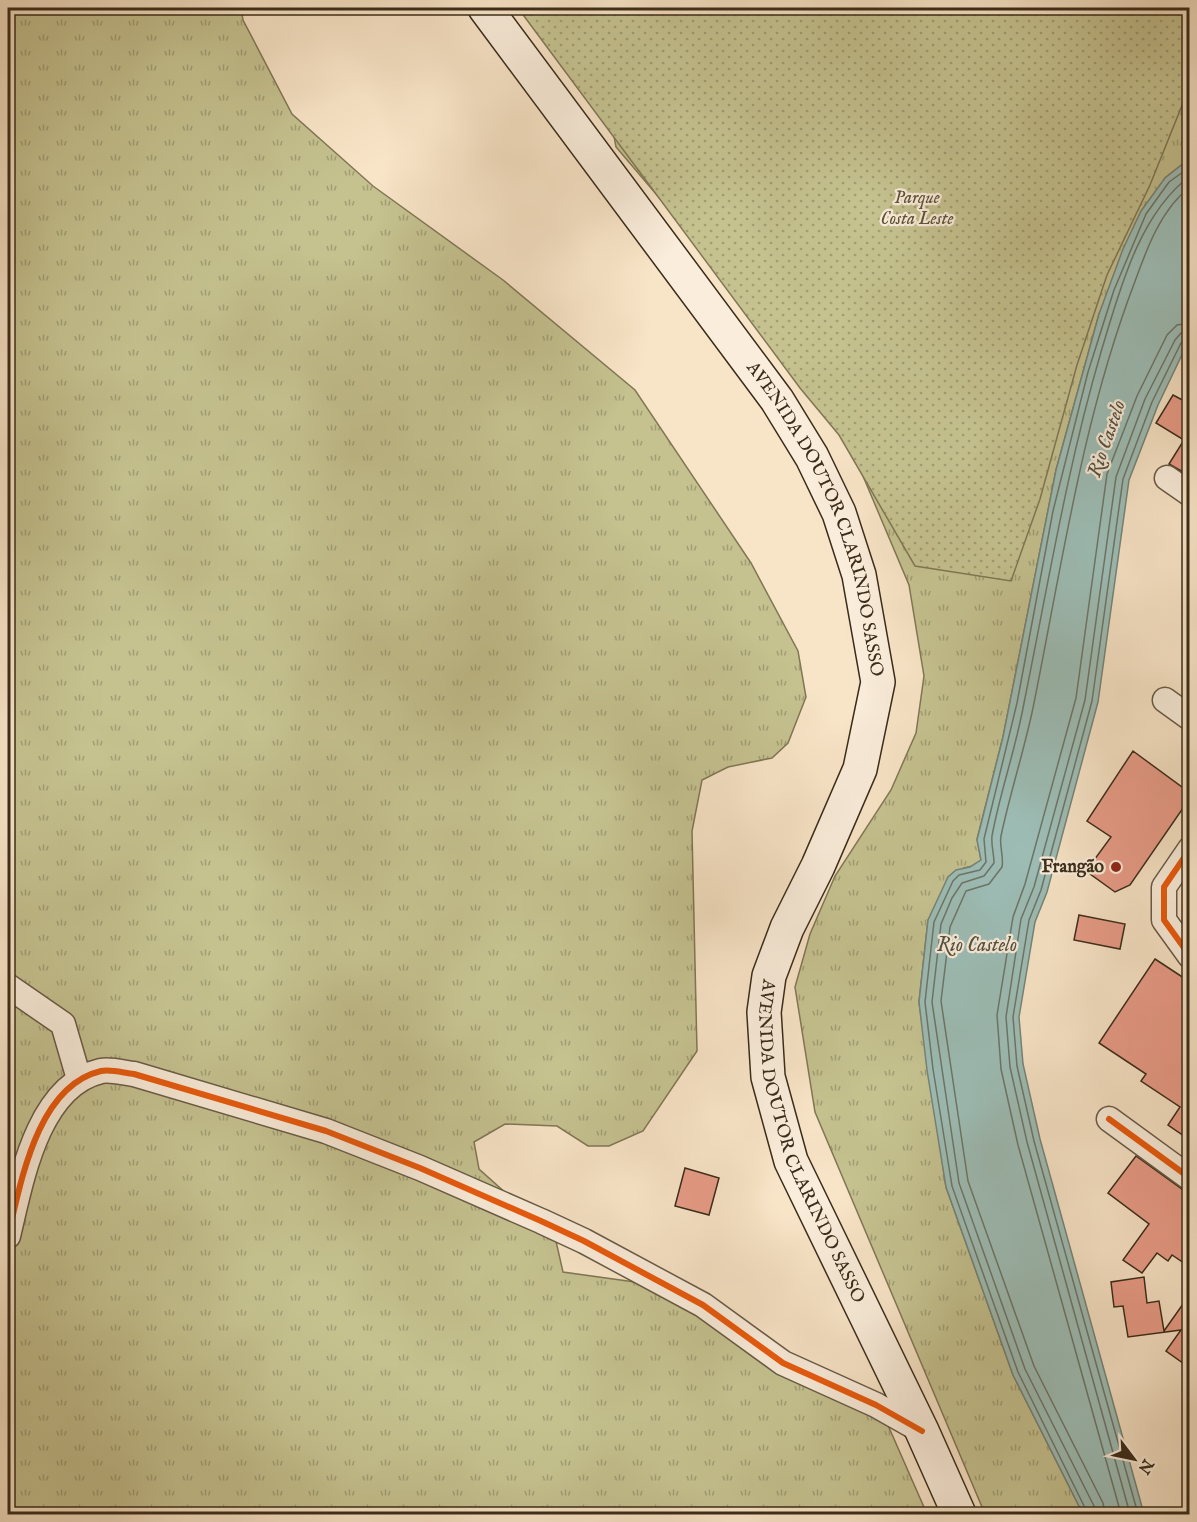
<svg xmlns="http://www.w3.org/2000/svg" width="1197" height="1522" font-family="'IM FELL English',serif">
	<defs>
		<pattern id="grass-tufts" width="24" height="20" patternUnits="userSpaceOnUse" patternTransform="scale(1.5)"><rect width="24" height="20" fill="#c5c290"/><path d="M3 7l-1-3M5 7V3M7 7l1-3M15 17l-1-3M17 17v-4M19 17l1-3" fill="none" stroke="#a19e75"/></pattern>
		<pattern id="park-dots" width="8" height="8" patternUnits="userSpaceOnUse" patternTransform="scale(1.5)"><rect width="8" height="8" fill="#c5c290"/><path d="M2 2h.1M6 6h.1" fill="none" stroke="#a19e75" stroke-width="1.8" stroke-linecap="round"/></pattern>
	</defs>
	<rect width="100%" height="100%" fill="#f8e4c7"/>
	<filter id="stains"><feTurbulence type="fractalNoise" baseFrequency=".00333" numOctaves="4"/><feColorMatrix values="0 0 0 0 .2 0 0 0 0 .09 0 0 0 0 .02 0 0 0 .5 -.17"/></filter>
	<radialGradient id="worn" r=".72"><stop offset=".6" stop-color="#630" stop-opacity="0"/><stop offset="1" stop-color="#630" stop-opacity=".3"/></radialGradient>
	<g fill="url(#grass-tufts)" stroke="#807755" stroke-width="1.5">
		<path d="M8 8H241L243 20 292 114 373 186 503 280 635 390 751 563 798 651 806 697 788 743 772 758 728 767 702 780 692 831 697 1051 643 1131 609 1146H588L557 1126 505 1124 474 1142 479 1169 555 1237 563 1272 678 1288 887 1423 927 1514H8Z"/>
		<path d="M1189 8V159L1165 178 1099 314 1056 470 1003 737 977 839 981 860 977 865 964 868 928 920 919 1002 946 1187 1013 1375 1083 1514H985L815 1112 795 987 810 934 835 876 891 790 916 733 924 676 909 585 852 450 724 274 616 147 613 131Z"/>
	</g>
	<path fill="url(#park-dots)" stroke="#807755" stroke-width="1.5" d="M518 8H1189V88L1150 185 1107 275 1077 365 1040 499 1011 581 915 566 839 435 800 388Z"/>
	<path fill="#9dbeb7" stroke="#758478" stroke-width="1.5" d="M1189 159V340L1158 405 1129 480 1098 702 1047 892 1035 922 1019 1017 1023 1064 1040 1139 1144 1514H1083L1013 1375 946 1187 927 1070 919 1002 928 920 948 877 956 870 970 867 981 860 977 840 1003 737 1056 470 1099 314 1123 249 1141 211 1165 178Z"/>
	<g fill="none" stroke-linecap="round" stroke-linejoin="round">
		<g stroke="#6c7568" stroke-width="1.5">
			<path d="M1088 1514 1018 1372 952 1186 933 1069 925 1002 934 922 953 881 959 875 980 870 986 862 984 839 1017 703 1053 511 1088 372 1114 290 1146 214 1169 182 1190 167"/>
			<path d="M1096 1514 1094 1506 1025 1369 959 1183 932 1002 941 924 952 898 962 883 984 876 994 863C994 854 991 845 992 836 1000 792 1016 748 1024 703 1048 585 1067 468 1101 352 1119 293 1138 215 1190 176"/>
			<path d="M1105 1514 1103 1503 1034 1366 968 1181 941 1001 950 927 966 891 989 884 1002 867C1004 856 999 846 1001 836 1010 793 1024 751 1033 708 1062 565 1082 421 1134 284 1146 251 1160 210 1190 187"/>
			<path d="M1121 1514 1018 1145 1001 1069 997 1015 1013 917 1025 884 1076 698 1107 474 1137 396 1167 335 1177 325 1190 323"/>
			<path d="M1130 1514 1027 1142 1010 1067 1006 1017 1021 919 1034 887 1085 700 1116 477 1145 399 1175 340 1181 333 1190 332"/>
			<path d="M1138 1514 1034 1141 1017 1066 1013 1017 1029 920 1041 890 1092 701 1123 479 1152 402 1181 343 1190 339"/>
		</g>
	</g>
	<g fill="#e99c88" stroke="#3a2c1a" stroke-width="1.5">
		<path d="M1173 395 1190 404V476L1169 464 1184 440 1156 423Z"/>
		<path d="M1133 751 1190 793V798L1130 885 1115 892 1086 871 1111 837 1087 821Z"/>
		<path d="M1079 915 1125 924 1120 949 1074 940Z"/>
		<path d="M1155 959 1190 982V1140L1168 1125 1180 1107 1141 1081 1146 1074 1099 1043Z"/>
		<path d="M1136 1156 1190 1195V1267L1172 1255 1168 1261 1157 1253 1142 1273 1123 1260 1149 1224 1108 1193Z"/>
		<path d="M685 1168 719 1178 709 1215 675 1206Z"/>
		<path d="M1144 1277 1147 1303 1159 1301 1164 1331 1190 1294V1368L1166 1351 1181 1330 1128 1337 1123 1306 1114 1307 1111 1282Z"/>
	</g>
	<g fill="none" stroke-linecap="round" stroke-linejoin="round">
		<g stroke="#6a5a45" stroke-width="27">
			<g id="street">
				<path d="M1167 478 1190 494"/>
				<path d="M1165 700 1190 718"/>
				<path d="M1190 849 1164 887V920L1190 956"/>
				<path d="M8 986 63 1024 79 1079"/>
				<path d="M1109 1119 1190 1178"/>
				<path d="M8 1236C21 1182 37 1086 101 1071 111 1069 124 1073 134 1074L326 1131 420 1168 541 1221 584 1241 703 1305 783 1363 876 1405 922 1431"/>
			</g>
		</g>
		<g stroke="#3a2c1a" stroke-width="36">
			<g id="secondary">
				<path id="s1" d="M485 8 777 400 812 457 839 513 859 575 878 682 860 769 818 866 787 928 769 976 764 1012 768 1077 791 1161 922 1431 959 1514"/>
			</g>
		</g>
		<use href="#street" stroke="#faeddb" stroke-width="24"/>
		<use href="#secondary" stroke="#faeddb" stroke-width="33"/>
		<g stroke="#faeddb" stroke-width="10">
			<g id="cycleway">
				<path d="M1190 849 1164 887V920L1190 956"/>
				<path d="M1109 1119 1190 1178"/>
				<path d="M8 1236C21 1182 37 1086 101 1071 111 1069 124 1073 134 1074L326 1131 420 1168 541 1221 584 1241 703 1305 783 1363 876 1405 922 1431"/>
			</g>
		</g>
		<use href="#cycleway" stroke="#e8590c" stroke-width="6"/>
	</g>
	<circle fill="#8f2418" stroke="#faeddb" stroke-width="2" cx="1116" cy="867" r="6"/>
	<g text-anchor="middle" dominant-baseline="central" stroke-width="4.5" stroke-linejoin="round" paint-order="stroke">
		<g font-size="18" font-style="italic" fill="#5d5238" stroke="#faeddb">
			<text x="917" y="198">Parque<tspan x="917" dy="21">Costa Leste</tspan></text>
		</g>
		<g font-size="18" fill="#3a2c1a" stroke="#faeddb">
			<text stroke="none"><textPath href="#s1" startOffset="615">AVENIDA DOUTOR CLARINDO SASSO</textPath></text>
			<text stroke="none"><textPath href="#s1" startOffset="1281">AVENIDA DOUTOR CLARINDO SASSO</textPath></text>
		</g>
		<g font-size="18" font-weight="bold" fill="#3a2c1a" stroke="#faeddb" text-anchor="end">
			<text x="1104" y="867">Frangão</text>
		</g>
		<g font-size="20" font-style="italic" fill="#535041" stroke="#faeddb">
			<text transform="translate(1107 439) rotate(-71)">Rio Castelo</text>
			<text x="977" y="945">Rio Castelo</text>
		</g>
	</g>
	<rect width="1197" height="1522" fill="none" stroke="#f8e4c7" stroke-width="30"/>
	<rect x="9" y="9" width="1179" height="1504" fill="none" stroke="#3a2c1a" stroke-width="3"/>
	<rect x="15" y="15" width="1167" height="1492" fill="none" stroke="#3a2c1a" stroke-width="1.5"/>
	<g transform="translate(1134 1459) rotate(122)" stroke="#faeddb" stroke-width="4.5" paint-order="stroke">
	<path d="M0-4.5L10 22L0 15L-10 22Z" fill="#3a2c1a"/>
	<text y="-9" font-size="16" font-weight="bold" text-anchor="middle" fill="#3a2c1a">N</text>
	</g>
	<rect width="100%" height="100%" filter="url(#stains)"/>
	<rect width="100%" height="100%" fill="url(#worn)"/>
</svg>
